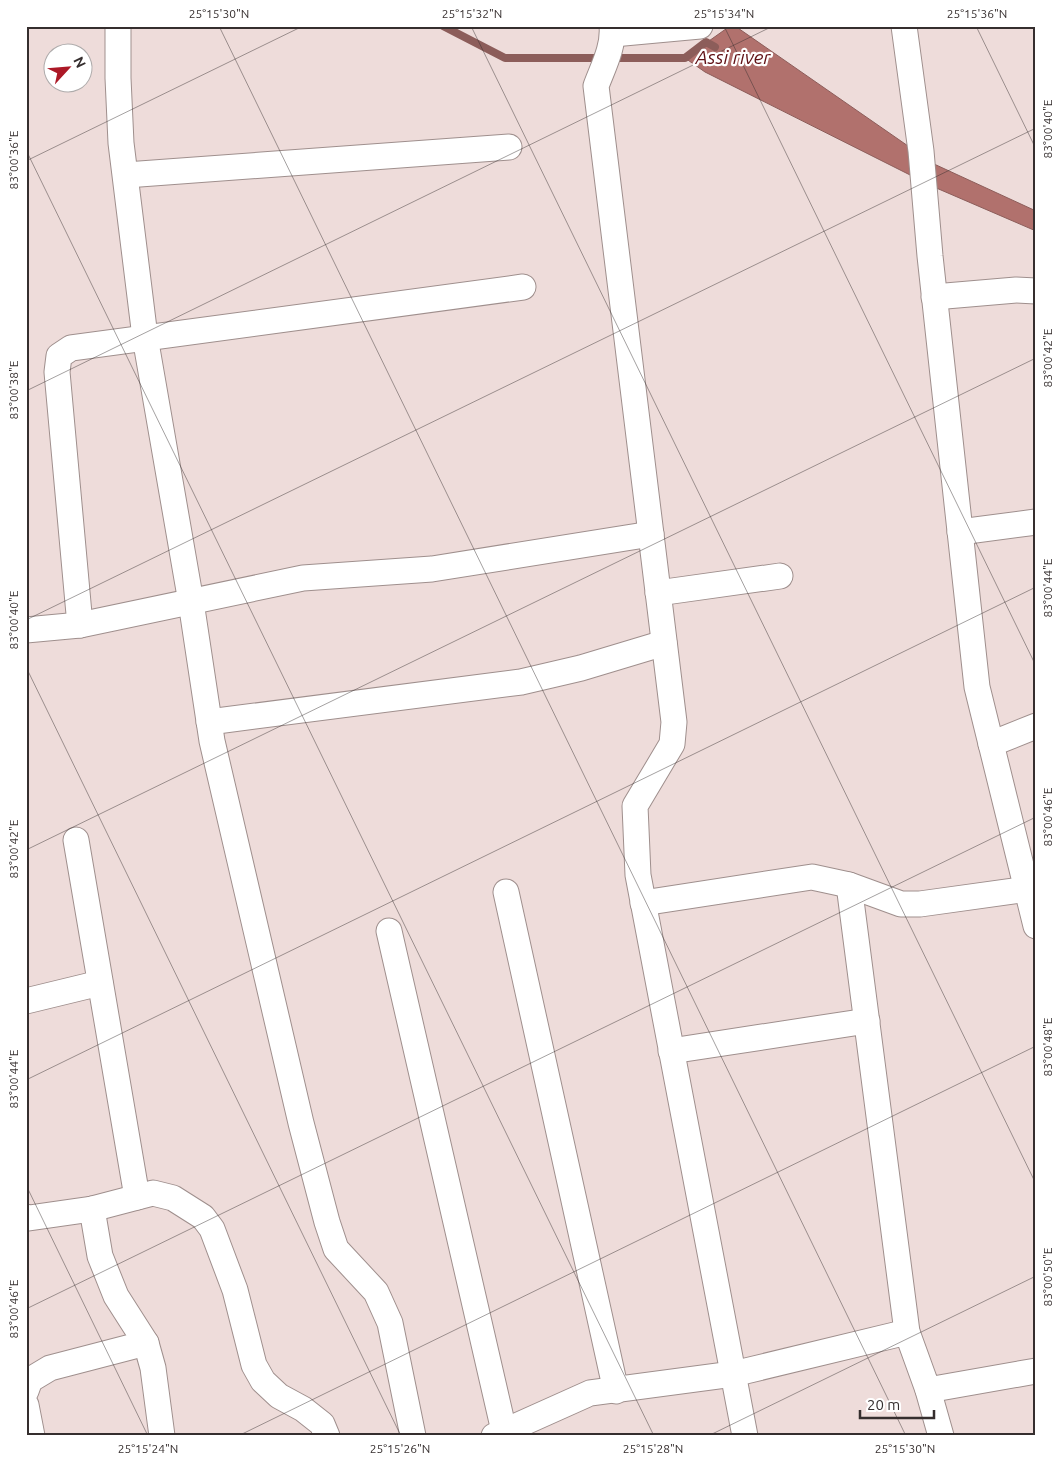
<svg xmlns="http://www.w3.org/2000/svg" width="1062" height="1462" font-family="Ubuntu,sans-serif">
	<rect width="100%" height="100%" fill="#eedcda"/>
	<path fill="#b1716d" stroke="#8c5d5a" d="M730 26H735L934 164 1036 211V231L934 187 705 72 685 58Z"/>
	<g fill="none" stroke-linecap="round" stroke-linejoin="round">
		<path stroke="#8c5d5a" stroke-width="8" d="M443 26 505 58H685L706 42 715 47"/>
		<g stroke="#9f8f8d" stroke-width="27">
			<g id="minor">
				<path d="M118 26V78L121 143 145 337 191 602 212 741 301 1123 327 1222 336 1249 376 1292 390 1323 413 1436"/>
				<path d="M612 26C614 47 603 67 596 86L674 722 672 744 635 806 638 875 745 1436"/>
				<path d="M904 26 921 151 930 256 977 687 1036 926"/>
				<path d="M613 34 700 26"/>
				<path d="M126 175 509 147"/>
				<path d="M934 297 1016 290 1036 291"/>
				<path d="M960 532 1036 522"/>
				<path d="M658 593 780 576"/>
				<path d="M80 625 57 372 59 356 71 348 523 287"/>
				<path d="M26 630 80 625 303 578 432 569 651 534"/>
				<path d="M209 722 521 682 581 668 664 643"/>
				<path d="M991 744 1036 726"/>
				<path d="M76 840 137 1197"/>
				<path d="M849 885 907 1332"/>
				<path d="M506 892 616 1391"/>
				<path d="M643 903 812 877 849 885 901 904H920L1027 889"/>
				<path d="M389 931 504 1431"/>
				<path d="M26 1001 100 983"/>
				<path d="M671 1051 867 1021"/>
				<path d="M92 1209 100 1256 116 1296 146 1343 153 1368 162 1436"/>
				<path d="M26 1217 29 1218 92 1209 153 1193 173 1198 203 1217 212 1229 235 1290 254 1365 263 1381 279 1396 303 1409 322 1424 327 1436"/>
				<path d="M928 1390 941 1436"/>
				<path d="M26 1391 30 1380 50 1368 146 1343"/>
				<path d="M26 1405 32 1436"/>
				<path d="M494 1436 590 1393 733 1374 907 1332 928 1390 1036 1371"/>
			</g>
		</g>
		<use href="#minor" stroke="#fff" stroke-width="25"/>
	</g>
	<path fill="none" stroke="#352e2e" stroke-width="1" stroke-opacity="0.45" d="M219 26 906 1436M471 26 1036 1184M724 26 1036 666M976 26 1036 149M26 150 654 1436M26 161 303 26M26 391 773 26M26 620 1036 128M26 667 401 1436M26 850 1036 358M26 1080 1036 587M26 1185 148 1436M26 1309 1036 817M238 1436 1036 1046M708 1436 1036 1276"/>
	<g text-anchor="middle" dominant-baseline="central" stroke-width="4.5" stroke-linejoin="round" paint-order="stroke">
		<g font-size="19" font-style="italic" fill="#601115" stroke="#fff">
			<text x="733" y="57">Assi river</text>
		</g>
	</g>
	<rect width="1062" height="1462" fill="none" stroke="#ffffff" stroke-width="55"/>
	<g transform="translate(68 68) rotate(64)"><circle r="24" fill="#ffffff" stroke="#aeabab"/>
	<path d="M0-4L9 19L0 12L-9 19Z" fill="#ac1826"/>
	<text y="-8" font-size="14" font-weight="bold" text-anchor="middle" fill="#352e2e">N</text>
	</g>
	<path d="M860 1410v8h74v-8" fill="none" stroke="#352e2e" stroke-width="2.5"/>
	<text x="867" y="1410" font-size="15" fill="#352e2e" stroke="#ffffff" stroke-width="4" paint-order="stroke">20 m</text>
	<rect x="28" y="28" width="1006" height="1406" fill="none" stroke="#352e2e" stroke-width="2"/>
	<g font-size="12" text-anchor="middle" fill="#352e2e">
		<text x="219" y="18">25°15'30"N</text>
		<text x="472" y="18">25°15'32"N</text>
		<text x="724" y="18">25°15'34"N</text>
		<text x="977" y="18">25°15'36"N</text>
		<text transform="translate(1048 129) rotate(-90)" y="4">83°00'40"E</text>
		<text transform="translate(14 160) rotate(-90)" y="4">83°00'36"E</text>
		<text transform="translate(1048 358) rotate(-90)" y="4">83°00'42"E</text>
		<text transform="translate(14 390) rotate(-90)" y="4">83°00'38"E</text>
		<text transform="translate(1048 588) rotate(-90)" y="4">83°00'44"E</text>
		<text transform="translate(14 620) rotate(-90)" y="4">83°00'40"E</text>
		<text transform="translate(1048 817) rotate(-90)" y="4">83°00'46"E</text>
		<text transform="translate(14 849) rotate(-90)" y="4">83°00'42"E</text>
		<text transform="translate(1048 1047) rotate(-90)" y="4">83°00'48"E</text>
		<text transform="translate(14 1079) rotate(-90)" y="4">83°00'44"E</text>
		<text transform="translate(1048 1277) rotate(-90)" y="4">83°00'50"E</text>
		<text transform="translate(14 1309) rotate(-90)" y="4">83°00'46"E</text>
		<text x="148" y="1453">25°15'24"N</text>
		<text x="400" y="1453">25°15'26"N</text>
		<text x="653" y="1453">25°15'28"N</text>
		<text x="905" y="1453">25°15'30"N</text>
	</g>
</svg>
